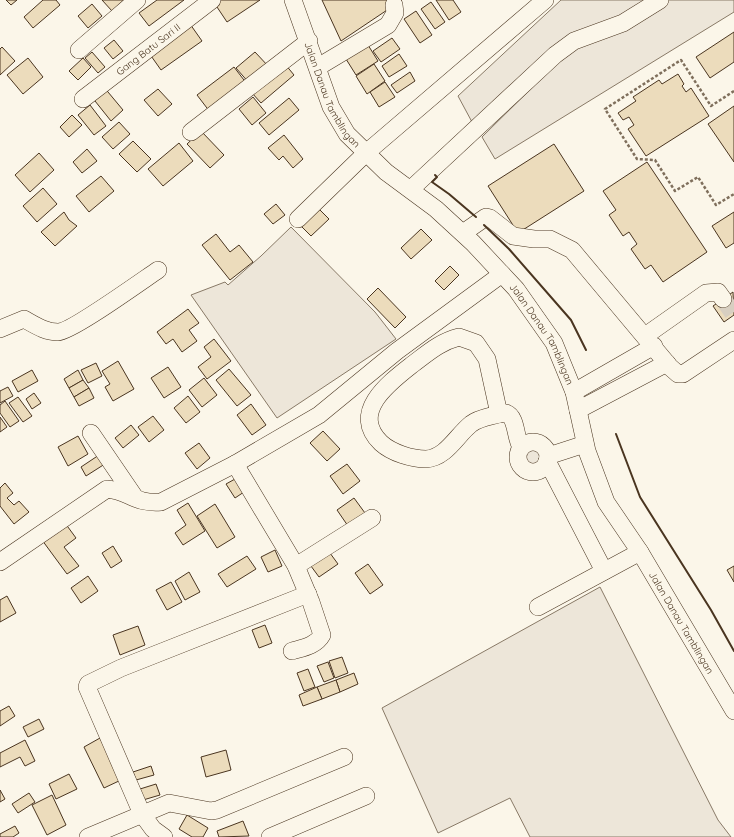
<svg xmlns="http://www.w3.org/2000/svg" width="734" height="837" font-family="Quicksand,sans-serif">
	<rect width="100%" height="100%" fill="#fbf6e9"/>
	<g fill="#ede6d9" stroke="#887966">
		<path d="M561 0H652L621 16 472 122 458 96Z"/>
		<path d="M669 0H734V12L495 159 482 137 560 60 578 48 649 13Z"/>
		<path d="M291 227 375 312 396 339 277 418 191 295 225 282 228 285 261 256Z"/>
		<circle cx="533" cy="457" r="9"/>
		<path d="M600 587 718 820 731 837H530L510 798 438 833 382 708Z"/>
	</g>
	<g fill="#ecdcbc" stroke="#4a3520">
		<path d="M6 0H17L11 5Z"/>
		<path d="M43 0H56L60 5 33 28 24 17Z"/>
		<path d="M102 0H124L112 11Z"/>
		<path d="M157 0H184L149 26 139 13Z"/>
		<path d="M221 0H260L227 22 215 4Z"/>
		<path d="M322 0H402L341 41Z"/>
		<path d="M436 0H453L461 12 449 20Z"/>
		<path d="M431 2 445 22 435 29 421 9Z"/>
		<path d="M92 4 102 16 88 28 78 16Z"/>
		<path d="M416 11 432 35 420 43 404 19Z"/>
		<path d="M190 24 202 41 161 70 149 53Z"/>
		<path d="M734 32V62L710 78 696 57Z"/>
		<path d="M392 38 400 49 381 62 373 51Z"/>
		<path d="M114 40 123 51 113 59 104 48Z"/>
		<path d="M368 45 378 61 356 75 346 59Z"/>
		<path d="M2 47 15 61 0 75V49Z"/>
		<path d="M92 52 105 67 98 73 85 58Z"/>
		<path d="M255 52 269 67 250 84 236 68Z"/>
		<path d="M399 54 407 66 389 77 382 66Z"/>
		<path d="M28 58 43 77 23 94 7 75Z"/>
		<path d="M83 58 91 67 78 80 69 71Z"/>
		<path d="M285 64 294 75 261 103 252 93Z"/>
		<path d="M374 64 385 81 367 94 356 76Z"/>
		<path d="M234 67 247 84 210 112 197 95Z"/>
		<path d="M410 72 415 81 397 93 391 85Z"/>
		<path d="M678 74 684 84 682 86 686 92 691 88 709 116 646 156 628 129 634 125 629 117 623 120 618 113 636 101 633 97 659 80 662 84Z"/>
		<path d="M385 82 395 97 379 107 370 92Z"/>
		<path d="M103 86 123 110 111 121 91 96Z"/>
		<path d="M158 89 172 104 158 116 144 100Z"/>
		<path d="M253 97 266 113 252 125 239 109Z"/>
		<path d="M289 98 299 110 269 135 259 123Z"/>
		<path d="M90 105 106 126 94 135 78 115Z"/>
		<path d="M734 106V162L708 124Z"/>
		<path d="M72 115 82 125 69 137 60 127Z"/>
		<path d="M119 122 130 134 113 149 102 137Z"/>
		<path d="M201 131 224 155 210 168 187 144Z"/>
		<path d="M284 135 303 159 293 168 283 156 279 160 268 148Z"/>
		<path d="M133 141 151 159 137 172 119 154Z"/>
		<path d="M179 143 193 161 163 186 148 169Z"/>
		<path d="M554 144 584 191 518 233 488 186Z"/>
		<path d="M87 149 97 161 82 173 73 162Z"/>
		<path d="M39 153 54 170 30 192 15 175Z"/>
		<path d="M647 162 707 252 663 282 651 265 645 269 631 249 637 244 629 232 623 236 609 215 616 210 603 191Z"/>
		<path d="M101 176 114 191 89 212 76 196Z"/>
		<path d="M43 188 57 204 37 222 23 206Z"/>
		<path d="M276 204 285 215 273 224 264 214Z"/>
		<path d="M316 206 329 219 311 236 298 223Z"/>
		<path d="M64 212 69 220 77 226 55 246 41 232Z"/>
		<path d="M734 212V243L726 248 712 226Z"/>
		<path d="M421 229 432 240 411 259 401 248Z"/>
		<path d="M216 234 230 252 239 245 253 262 230 280 202 245Z"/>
		<path d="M450 266 459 275 444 290 435 281Z"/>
		<path d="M378 288 406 317 395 328 367 299Z"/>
		<path d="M733 292 734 315 724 322 713 306Z"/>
		<path d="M188 309 199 323 189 330 197 341 182 352 173 339 166 344 157 332Z"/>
		<path d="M214 339 231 361 207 379 198 367 211 357 204 347Z"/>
		<path d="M118 361 134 389 113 401 105 387 110 384 102 371Z"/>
		<path d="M96 363 102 376 88 383 81 370Z"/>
		<path d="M168 367 181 387 164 398 151 378Z"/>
		<path d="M229 369 251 395 237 406 216 380Z"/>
		<path d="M32 370 38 381 18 392 12 381Z"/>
		<path d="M78 370 83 380 69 388 64 379Z"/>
		<path d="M204 378 217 395 202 407 189 390Z"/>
		<path d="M83 380 89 388 74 397 69 388Z"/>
		<path d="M8 387 13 396 0 403V391Z"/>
		<path d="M89 388 94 398 79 406 74 397Z"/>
		<path d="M34 393 41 403 32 409 26 399Z"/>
		<path d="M188 396 200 412 186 423 174 408Z"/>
		<path d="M18 397 32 416 23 422 9 403Z"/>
		<path d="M5 401 19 421 10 427 0 413V405Z"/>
		<path d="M251 404 266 425 252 435 237 415Z"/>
		<path d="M153 416 164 430 149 442 138 427Z"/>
		<path d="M0 417 7 427 0 432Z"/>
		<path d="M131 425 139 435 123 448 115 438Z"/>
		<path d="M323 431 340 449 327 461 310 443Z"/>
		<path d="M78 436 88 454 68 466 58 447Z"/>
		<path d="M199 443 210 458 197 469 185 453Z"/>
		<path d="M102 453 108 462 86 476 81 467Z"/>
		<path d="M347 464 360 481 343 494 330 476Z"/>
		<path d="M235 479 244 492 235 498 226 484Z"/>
		<path d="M5 483 13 493 7 498 14 505 19 501 29 512 14 524 0 506V488Z"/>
		<path d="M354 498 365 513 348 526 337 510Z"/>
		<path d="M188 503 205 531 183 545 175 533 186 525 177 510Z"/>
		<path d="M215 504 235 537 217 548 197 516Z"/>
		<path d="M65 523 76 538 64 547 79 566 67 574 42 540Z"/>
		<path d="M113 546 122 561 111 568 102 553Z"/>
		<path d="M327 549 338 564 319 577 308 562Z"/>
		<path d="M275 550 282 566 268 572 261 557Z"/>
		<path d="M247 556 256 569 227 587 218 574Z"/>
		<path d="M368 564 383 585 370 594 355 573Z"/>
		<path d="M734 566V582L727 570Z"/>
		<path d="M189 572 200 592 185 600 175 581Z"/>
		<path d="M88 576 98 591 81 603 71 588Z"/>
		<path d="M171 582 182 602 167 610 156 590Z"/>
		<path d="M7 596 16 613 0 622V600Z"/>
		<path d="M265 625 272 643 259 648 252 630Z"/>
		<path d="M138 626 145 645 120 655 113 635Z"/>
		<path d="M342 657 348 673 335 678 329 661Z"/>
		<path d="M328 662 334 678 324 682 317 666Z"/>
		<path d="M308 669 315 687 304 691 297 673Z"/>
		<path d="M354 673 358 684 340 692 336 680Z"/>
		<path d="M336 680 340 692 322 699 317 687Z"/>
		<path d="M317 687 322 699 303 706 299 695Z"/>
		<path d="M9 706 15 716 0 726V711Z"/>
		<path d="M39 719 44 729 28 737 23 727Z"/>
		<path d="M100 738 121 780 104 788 84 747Z"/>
		<path d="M25 740 35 761 25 766 20 757 0 767V753Z"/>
		<path d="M226 750 231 770 206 777 201 757Z"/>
		<path d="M151 766 154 775 136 780 133 772Z"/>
		<path d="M69 774 77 789 56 799 49 784Z"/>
		<path d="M156 784 160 795 143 800 140 789Z"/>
		<path d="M0 790 5 799 0 802Z"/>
		<path d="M29 793 35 802 18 813 12 804Z"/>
		<path d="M52 795 66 825 47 835 32 805Z"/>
		<path d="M187 815 208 828 203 837H192L179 829Z"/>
		<path d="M243 821 249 836 219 837 217 831Z"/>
		<path d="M15 826 19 833 13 837H0V834Z"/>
	</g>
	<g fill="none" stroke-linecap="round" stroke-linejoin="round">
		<path stroke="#d8cfc1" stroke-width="17" stroke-dasharray="17 8" stroke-linecap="butt" d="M723 299 734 315"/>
		<g stroke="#4a3520" stroke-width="18">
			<g id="minor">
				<path id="s1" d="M293 0 331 107 347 134 386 172 436 209 473 243 516 289 554 343 574 392 587 451 606 502 640 552 734 711"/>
				<path d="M79 50 137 0"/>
				<path d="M318 67 388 25 395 13 394 5"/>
				<path id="s2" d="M83 99 212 0"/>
				<path d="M191 132 309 41"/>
				<path d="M411 189 555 55 574 41 623 23 660 0"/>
				<path d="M298 219 366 153 545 0"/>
				<path d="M463 233 486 217 490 218 513 236 534 239H550L572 250 670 367 678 374H683L734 340"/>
				<path d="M0 329 24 319C35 325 45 332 58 332 71 332 143 280 158 270"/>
				<path d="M645 336 706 293 718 292 723 299"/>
				<path d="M459 337 476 343 487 359 499 414C489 417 479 418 471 424 457 435 446 458 426 459 412 459 392 453 381 443 349 412 390 382 413 364 429 352 440 342 459 337Z"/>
				<path d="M574 392 654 346"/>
				<path d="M578 410 667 363"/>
				<path d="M499 414 506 413C517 417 515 438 521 447"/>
				<path d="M91 433 134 496"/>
				<circle cx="533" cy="457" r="15"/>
				<path d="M548 456 585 444"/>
				<path d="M547 461 604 571"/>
				<path d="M235 464 296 566 311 602 322 635C316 646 302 648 292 651"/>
				<path d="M0 562 107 489C129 491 134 504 161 502L235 464 319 415 397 351 502 274"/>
				<path d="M296 566 372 518"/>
				<path d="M538 607 640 552"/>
				<path d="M88 837 169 803 211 811 217 810 344 757"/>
				<path d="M164 837 153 829 142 814 87 687 88 684 121 668 308 594"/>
				<path d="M270 837 366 796"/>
			</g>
		</g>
		<path stroke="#7f6f5c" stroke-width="2.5" stroke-dasharray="3 2" stroke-linecap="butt" d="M734 91 711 106 681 60 605 109 637 159 655 160 675 191 698 177 716 205 734 194"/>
		<use href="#minor" stroke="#fbf6e9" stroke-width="17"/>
		<g stroke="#4a3520" stroke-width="2">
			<path d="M435 175 437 177 432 182 449 194 476 217"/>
			<path d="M484 225 509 249 571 320 586 350"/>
			<path d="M616 434 640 497 711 610 734 651"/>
		</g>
	</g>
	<g text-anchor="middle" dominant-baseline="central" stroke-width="3" stroke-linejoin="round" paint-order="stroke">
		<g font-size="10" fill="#4a3520" stroke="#fbf6e9">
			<text stroke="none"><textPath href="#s2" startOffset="82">Gang Batu Sari II</textPath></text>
			<text stroke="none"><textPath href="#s1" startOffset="103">Jalan Danau Tamblingan</textPath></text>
			<text stroke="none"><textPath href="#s1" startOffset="427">Jalan Danau Tamblingan</textPath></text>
			<text stroke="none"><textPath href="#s1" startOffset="751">Jalan Danau Tamblingan</textPath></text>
		</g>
	</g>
</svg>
